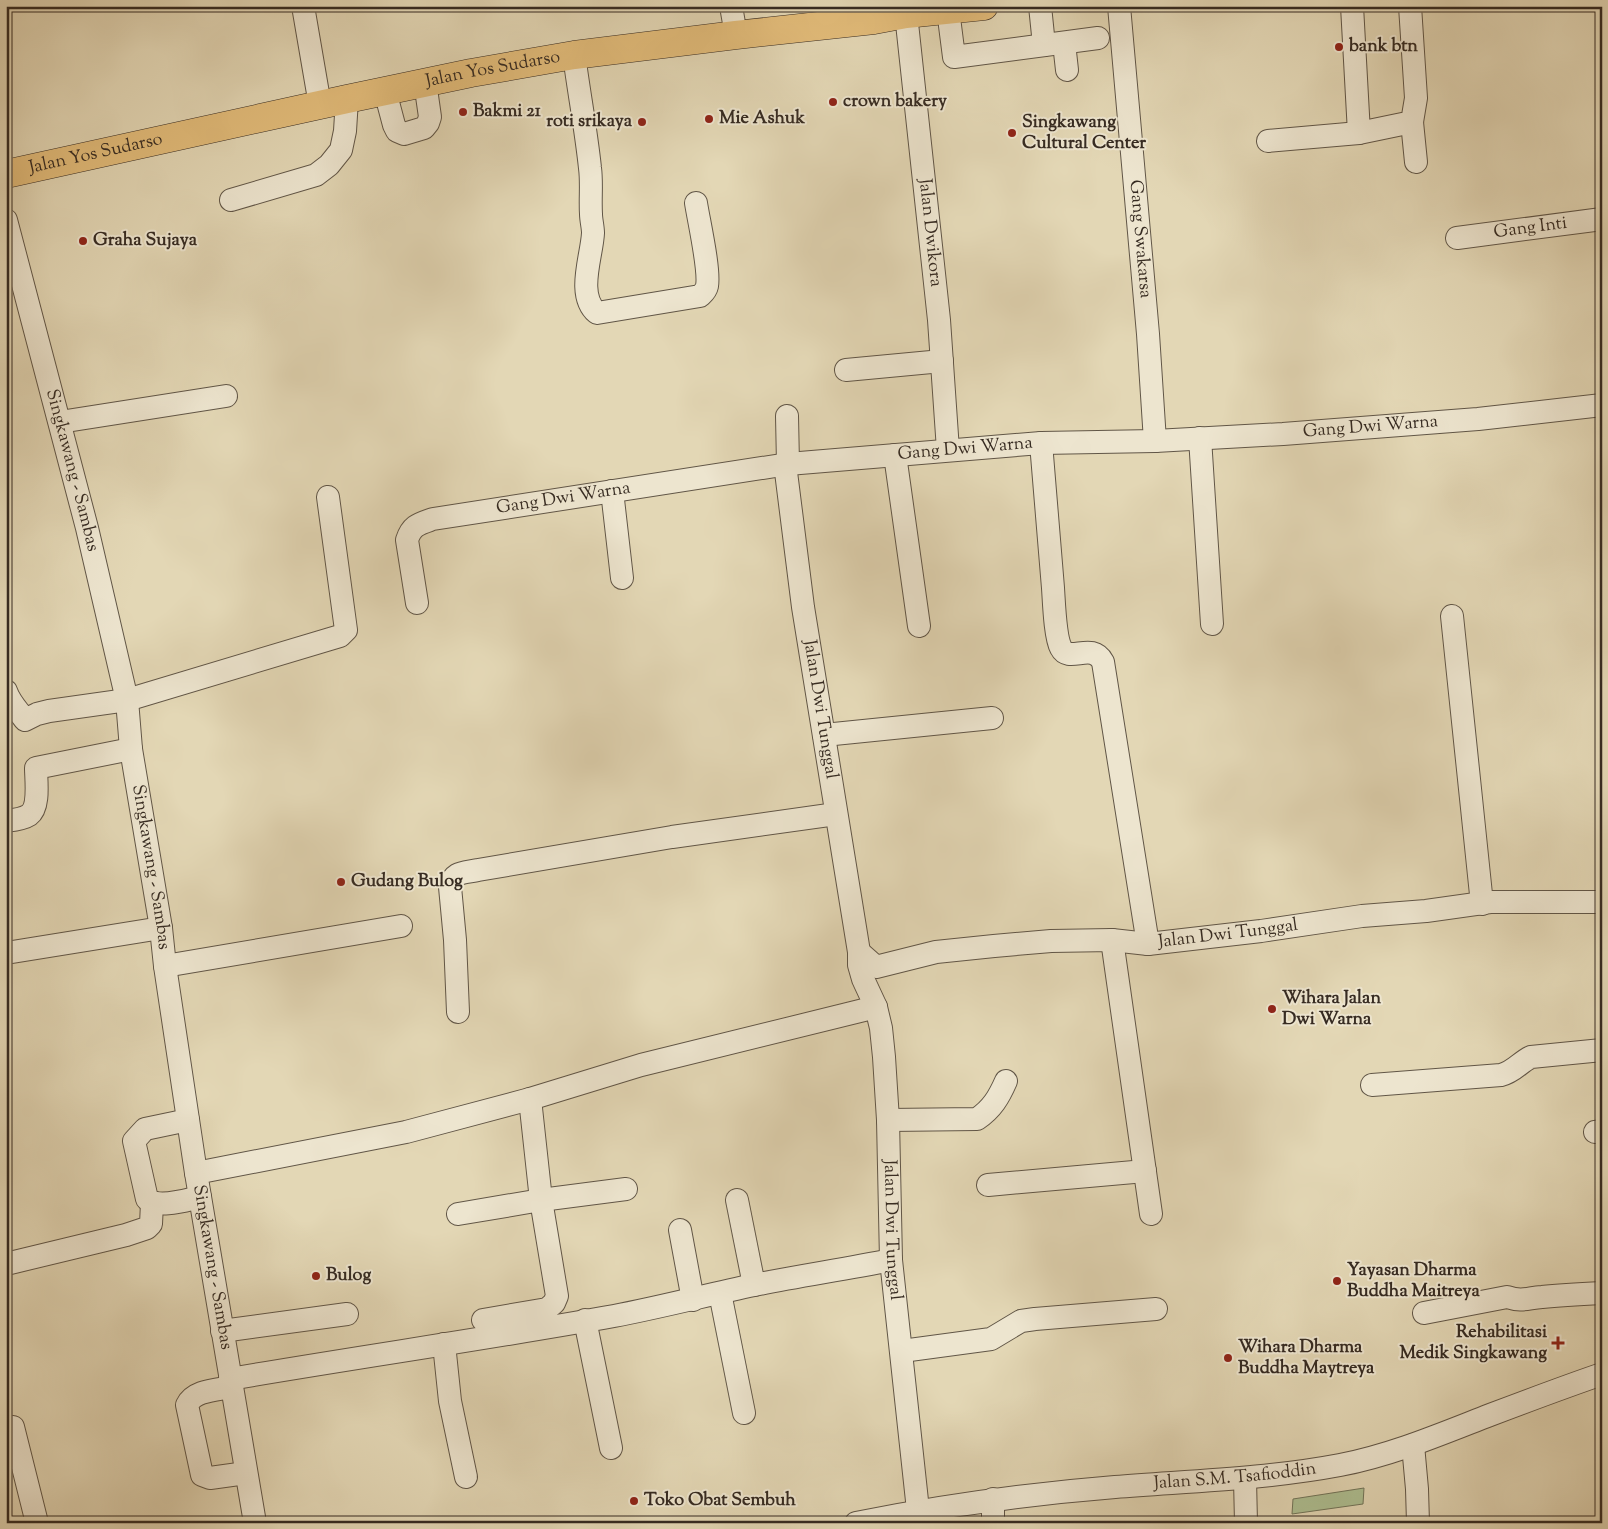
<svg xmlns="http://www.w3.org/2000/svg" width="1608" height="1529" font-family="'Sorts Mill Goudy',serif">
	<rect width="100%" height="100%" fill="#e3d7b5"/>
	<filter id="stains"><feTurbulence type="fractalNoise" baseFrequency=".004" numOctaves="4"/><feColorMatrix values="0 0 0 0 .2 0 0 0 0 .09 0 0 0 0 .02 0 0 0 .5 -.17"/></filter>
	<radialGradient id="worn" r=".72"><stop offset=".6" stop-color="#630" stop-opacity="0"/><stop offset="1" stop-color="#630" stop-opacity=".3"/></radialGradient>
	<path fill="#aebf92" stroke="#72755a" d="M1364 1488 1363 1504 1292 1514 1293 1499Z"/>
	<g fill="none" stroke-linecap="round" stroke-linejoin="round">
		<g stroke="#615647" stroke-width="24">
			<g id="minor">
				<path d="M303 6 320 105"/>
				<path d="M731 6 736 35"/>
				<path d="M1040 6 1044 45"/>
				<path id="s1" d="M1119 6 1148 334 1155 441"/>
				<path d="M1352 6 1359 133"/>
				<path d="M948 10 954 57 1098 38"/>
				<path id="s2" d="M906 14 939 320 948 450"/>
				<path d="M1064 43 1067 70"/>
				<path d="M574 55C579 93 586 130 590 168 592 183 590 199 591 214 591 220 593 227 593 233 592 256 576 295 597 313L700 296C703 293 706 291 707 286 710 270 699 222 696 203"/>
				<path d="M385 91 394 125 397 131 404 134 424 128 428 123 430 117 425 82"/>
				<path d="M1412 122 1416 162"/>
				<path d="M1268 141 1359 133 1412 122 1416 98 1410 6"/>
				<path d="M231 200 316 175 329 165 341 150 345 131 347 99"/>
				<path id="s3" d="M6 220 87 528 127 700 131 749 161 928 165 966 196 1173 255 1523"/>
				<path id="s4" d="M1457 238 1602 219"/>
				<path d="M846 370 942 361"/>
				<path d="M787 416 788 464"/>
				<path d="M60 422 226 396"/>
				<path d="M1200 438 1212 624"/>
				<path d="M1041 443C1045 491 1049 540 1053 588 1054 602 1055 637 1061 648 1069 664 1092 641 1103 662L1148 944"/>
				<path d="M895 455 919 626"/>
				<path id="s5" d="M785 464 803 607 859 952V965L863 979 876 1007 881 1028 884 1057 888 1120 891 1260 918 1510"/>
				<path d="M612 491 622 578"/>
				<path id="s6" d="M417 603 407 540C412 525 419 524 433 519L788 464 1041 443 1155 441 1283 434 1478 419 1602 405"/>
				<path d="M1452 616 1482 904"/>
				<path d="M6 691C10 703 18 710 25 720L37 714 49 711 127 700 340 636 346 630 328 497"/>
				<path d="M824 735 992 718"/>
				<path d="M6 821C14 820 23 819 29 815 40 807 36 780 36 768L131 749"/>
				<path d="M1112 940 1151 1214"/>
				<path id="s7" d="M859 952 876 967 936 952 994 946 1051 941 1112 940 1148 944 1261 931 1362 916 1426 911 1490 902H1602"/>
				<path d="M6 953 161 928"/>
				<path d="M165 966 401 926"/>
				<path d="M458 1012 455 940 450 887C453 871 464 873 478 870L672 837 836 814"/>
				<path d="M1372 1085 1501 1075C1514 1072 1520 1062 1531 1057L1602 1050"/>
				<path d="M188 1120 145 1129 134 1141 147 1199C159 1209 186 1200 200 1197"/>
				<path d="M888 1120 977 1119C992 1109 999 1097 1006 1081"/>
				<path d="M1595 1132 1602 1131"/>
				<path d="M196 1173 406 1132 530 1099 641 1065 876 1007"/>
				<path d="M988 1185 1145 1171"/>
				<path d="M737 1200 754 1285"/>
				<path d="M458 1214 541 1200 626 1189"/>
				<path d="M680 1230 693 1300"/>
				<path d="M6 1264 126 1235 147 1228 151 1224 152 1203"/>
				<path d="M720 1293 744 1413"/>
				<path d="M1424 1313 1507 1297C1523 1302 1527 1298 1542 1297 1562 1295 1582 1294 1602 1293"/>
				<path d="M483 1320 547 1309 554 1303 557 1296 541 1200 530 1099"/>
				<path d="M585 1320 611 1448"/>
				<path d="M222 1331 347 1314"/>
				<path d="M444 1344 450 1401 466 1477"/>
				<path d="M902 1351 991 1339 1021 1321 1035 1319 1156 1309"/>
				<path d="M230 1379C358 1357 486 1339 614 1316 661 1307 707 1295 754 1285 799 1276 846 1269 891 1260"/>
				<path d="M231 1387C217 1390 194 1390 187 1405L202 1475 210 1478 246 1473"/>
				<path d="M13 1427 37 1523"/>
				<path d="M1413 1445 1417 1489 1418 1523"/>
				<path d="M1245 1479 1246 1523"/>
				<path d="M993 1499V1523"/>
				<path id="s8" d="M856 1523C941 1506 1028 1494 1115 1487 1190 1481 1266 1479 1340 1465 1392 1455 1441 1434 1490 1415 1527 1401 1564 1387 1602 1374"/>
			</g>
		</g>
		<g stroke="#362b22" stroke-width="29">
			<g id="major">
				<path id="s9" d="M6 174 347 99 471 73 574 55 736 35 874 20 906 14 984 6"/>
			</g>
		</g>
		<use href="#minor" stroke="#ede5cf" stroke-width="22"/>
		<use href="#major" stroke="#e2bc7a" stroke-width="28"/>
	</g>
	<g fill="#8f2418" stroke="#ede5cf" stroke-width="2">
		<circle cx="1339" cy="47" r="5"/>
		<circle cx="833" cy="102" r="5"/>
		<circle cx="463" cy="112" r="5"/>
		<circle cx="709" cy="119" r="5"/>
		<circle cx="642" cy="122" r="5"/>
		<circle cx="1012" cy="133" r="5"/>
		<circle cx="83" cy="241" r="5"/>
		<circle cx="341" cy="882" r="5"/>
		<circle cx="1272" cy="1009" r="5"/>
		<circle cx="316" cy="1276" r="5"/>
		<circle cx="1337" cy="1281" r="5"/>
		<path d="M1555.5 1335.5h5v5h5v5h-5v5h-5v-5h-5v-5h5z"/>
		<circle cx="1228" cy="1358" r="5"/>
		<circle cx="634" cy="1501" r="5"/>
	</g>
	<g text-anchor="middle" dominant-baseline="central" stroke-width="4" stroke-linejoin="round" paint-order="stroke">
		<g font-size="18" font-weight="bold" fill="#362b22" stroke="#ede5cf" text-anchor="start">
			<text x="1349" y="47">bank btn</text>
			<text x="843" y="102">crown bakery</text>
			<text x="473" y="112">Bakmi 21</text>
			<text x="719" y="119">Mie Ashuk</text>
			<text x="632" y="122" text-anchor="end">roti srikaya</text>
			<text x="1022" y="123">Singkawang<tspan x="1022" dy="21">Cultural Center</tspan></text>
			<text x="93" y="241">Graha Sujaya</text>
			<text x="351" y="882">Gudang Bulog</text>
			<text x="1282" y="999">Wihara Jalan<tspan x="1282" dy="21">Dwi Warna</tspan></text>
			<text x="1347" y="1271">Yayasan Dharma<tspan x="1347" dy="21">Buddha Maitreya</tspan></text>
			<text x="326" y="1276">Bulog</text>
			<text x="1547" y="1333" text-anchor="end">Rehabilitasi<tspan x="1547" dy="21">Medik Singkawang</tspan></text>
			<text x="1238" y="1348">Wihara Dharma<tspan x="1238" dy="21">Buddha Maytreya</tspan></text>
			<text x="644" y="1501">Toko Obat Sembuh</text>
		</g>
		<g font-size="18" fill="#362b22" stroke="#ede5cf">
			<text stroke="none"><textPath href="#s9" startOffset="498">Jalan Yos Sudarso</textPath></text>
			<text stroke="none"><textPath href="#s9" startOffset="92">Jalan Yos Sudarso</textPath></text>
			<text stroke="none"><textPath href="#s4" startOffset="74">Gang Inti</textPath></text>
			<text stroke="none"><textPath href="#s2" startOffset="220">Jalan Dwikora</textPath></text>
			<text stroke="none"><textPath href="#s1" startOffset="234">Gang Swakarsa</textPath></text>
			<text stroke="none"><textPath href="#s6" startOffset="1042">Gang Dwi Warna</textPath></text>
			<text stroke="none"><textPath href="#s6" startOffset="636">Gang Dwi Warna</textPath></text>
			<text stroke="none"><textPath href="#s3" startOffset="259">Singkawang - Sambas</textPath></text>
			<text stroke="none"><textPath href="#s6" startOffset="231">Gang Dwi Warna</textPath></text>
			<text stroke="none"><textPath href="#s5" startOffset="248">Jalan Dwi Tunggal</textPath></text>
			<text stroke="none"><textPath href="#s3" startOffset="664">Singkawang - Sambas</textPath></text>
			<text stroke="none"><textPath href="#s7" startOffset="378">Jalan Dwi Tunggal</textPath></text>
			<text stroke="none"><textPath href="#s5" startOffset="776">Jalan Dwi Tunggal</textPath></text>
			<text stroke="none"><textPath href="#s3" startOffset="1069">Singkawang - Sambas</textPath></text>
			<text stroke="none"><textPath href="#s8" startOffset="382">Jalan S.M. Tsafioddin</textPath></text>
		</g>
	</g>
	<rect width="1608" height="1529" fill="none" stroke="#e3d7b5" stroke-width="25"/>
	<rect x="8" y="8" width="1593" height="1514" fill="none" stroke="#362b22" stroke-width="2.5"/>
	<rect x="12" y="12" width="1583" height="1504" fill="none" stroke="#362b22"/>
	<rect width="100%" height="100%" filter="url(#stains)"/>
	<rect width="100%" height="100%" fill="url(#worn)"/>
</svg>
